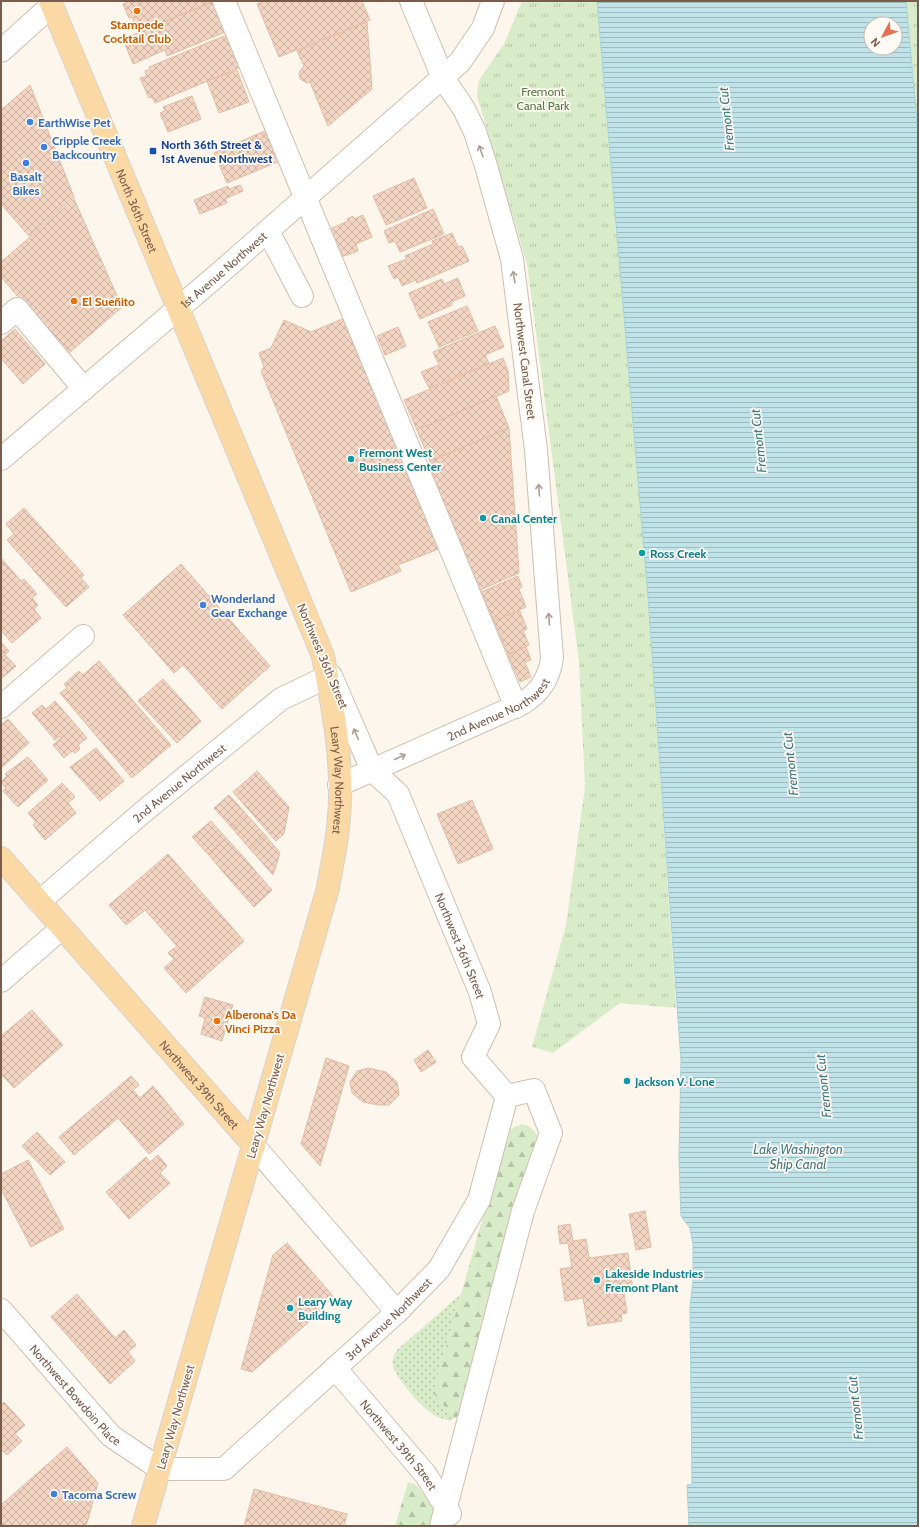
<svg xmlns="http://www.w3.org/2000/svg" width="919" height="1527" font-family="Cabin,sans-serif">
	<defs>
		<pattern id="grass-dots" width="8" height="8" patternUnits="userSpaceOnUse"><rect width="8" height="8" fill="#d8ecc9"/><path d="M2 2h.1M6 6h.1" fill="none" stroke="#b4c2a5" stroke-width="1.8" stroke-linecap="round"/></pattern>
		<pattern id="forest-firs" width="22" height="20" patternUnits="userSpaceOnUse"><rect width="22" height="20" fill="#d8ecc9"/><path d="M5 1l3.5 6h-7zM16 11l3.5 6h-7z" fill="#b4c2a5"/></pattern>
		<pattern id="park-tufts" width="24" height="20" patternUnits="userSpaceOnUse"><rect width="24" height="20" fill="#d8ecc9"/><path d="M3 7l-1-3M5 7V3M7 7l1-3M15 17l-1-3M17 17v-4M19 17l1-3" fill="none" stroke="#b4c2a5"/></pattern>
		<pattern id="water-rules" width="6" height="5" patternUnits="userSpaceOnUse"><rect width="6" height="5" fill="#bfe3e8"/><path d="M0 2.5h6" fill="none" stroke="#a0bbbe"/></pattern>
		<pattern id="building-cross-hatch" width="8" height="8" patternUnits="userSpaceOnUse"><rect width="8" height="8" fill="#f3d5c3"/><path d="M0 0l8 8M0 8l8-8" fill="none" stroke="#cab0a1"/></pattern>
	</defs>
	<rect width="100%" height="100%" fill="#fdf6ec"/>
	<path fill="url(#grass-dots)" d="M461 1294 433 1393 455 1418 450 1421C445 1419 439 1418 435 1416 424 1410 394 1377 393 1365 392 1359 394 1355 397 1350Z"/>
	<g fill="url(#forest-firs)">
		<path d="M523 1124C531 1127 535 1130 538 1138L460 1414 455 1418 433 1393 506 1136C510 1129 514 1126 523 1124Z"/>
		<path d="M408 1482 415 1484 435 1507 430 1526H395Z"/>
	</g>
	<g fill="url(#park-tufts)">
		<path d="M522 1H597L648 597 676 1008 620 1003 553 1053 532 1047 566 925 585 787 579 662 527 264 477 96 479 80 504 44Z"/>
		<path d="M906 1H918V132L907 8Z"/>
	</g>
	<path fill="url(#water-rules)" stroke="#a5d3da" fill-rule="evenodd" d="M597 1H906L918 132V1526H689L687 1485 692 1484 690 1307 693 1280V1245L690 1228 681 1216 679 1159 681 1061 648 597ZM871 24H895V48H871Z"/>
	<g fill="url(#building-cross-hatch)" stroke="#e6bba3">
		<path d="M130 1H214L138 32 132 17 129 18 123 4Z"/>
		<path d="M266 1H362L370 20 279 57 257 4Z"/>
		<path d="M213 2 225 32 167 56 165 50 133 64 123 39Z"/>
		<path d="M367 22 372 89 328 126 310 82 307 83 300 79 299 72 304 66 297 51Z"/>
		<path d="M229 34 243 66 155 103 152 97 149 98 140 78 147 76 145 71 150 69 149 67Z"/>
		<path d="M237 70 249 102 219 113 207 81Z"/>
		<path d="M30 85 74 197 29 236 1 204V110Z"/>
		<path d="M192 96 201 119 168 132 160 113 165 111 163 107Z"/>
		<path d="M267 130 280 161 227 183 214 153Z"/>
		<path d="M414 178 427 208 386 225 373 196Z"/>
		<path d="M240 185 243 191 225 199 227 203 200 214 194 200 228 186 229 189Z"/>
		<path d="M74 199 122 307 68 354 1 277V262Z"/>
		<path d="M433 209 444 234 400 252 395 241 389 243 384 231Z"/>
		<path d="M363 215 372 237 356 244 358 251 341 257 330 229 348 221 347 219 353 216 354 219Z"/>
		<path d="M452 233 458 247 462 246 469 261 417 283 416 280 402 286 398 277 394 279 388 266 407 259 405 256 433 244 432 241Z"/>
		<path d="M458 278 465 296 451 302 452 305 420 319 409 293 442 279 444 284Z"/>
		<path d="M467 306 478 331 439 347 428 322Z"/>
		<path d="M347 317 441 548 398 565 401 571 351 592 261 371 264 367 259 353 271 348 284 320 311 332Z"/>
		<path d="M495 326 504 347 485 355 489 363 429 388 421 372 439 365 433 352Z"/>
		<path d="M398 327 406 346 385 355 377 336Z"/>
		<path d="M15 329 45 364 23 384 1 358V341Z"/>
		<path d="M503 358 508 371 509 391 417 430 404 400Z"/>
		<path d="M496 396 509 428 430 461 417 430Z"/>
		<path d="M509 428 519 573 480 590 426 463Z"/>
		<path d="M24 508 84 575 81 578 89 587 66 607 7 540 14 534 6 524Z"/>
		<path d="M1 558 21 581 24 579 37 594 32 598 38 605 34 609 41 618 12 643 1 630Z"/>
		<path d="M181 564 270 666 222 709 183 665 174 673 123 615Z"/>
		<path d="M518 576 522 587 519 589 526 607 494 621 481 592Z"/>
		<path d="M520 611 527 629 523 631 529 645 508 654 494 621Z"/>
		<path d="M1 642 9 651 1 658Z"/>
		<path d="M526 647 531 660 525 662 531 677 520 682 508 655Z"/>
		<path d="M5 655 16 666 1 679V658Z"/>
		<path d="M99 661 171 745 132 778 60 693 67 688 64 684 79 671 83 675Z"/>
		<path d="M163 679 201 721 177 743 138 701Z"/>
		<path d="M55 701 87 738 78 745 80 749 75 753 72 751 64 758 53 745 61 738 60 736 55 740 32 713 42 705 46 709Z"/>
		<path d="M8 719 29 743 1 768V725Z"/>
		<path d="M96 748 124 781 100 801 70 767Z"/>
		<path d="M28 757 48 780 18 807 3 791 6 788 1 782 7 776 5 774Z"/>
		<path d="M257 771 289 807 284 834 276 841 233 792Z"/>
		<path d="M62 783 75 797 68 803 76 813 45 840 33 825 36 822 28 813Z"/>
		<path d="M229 795 247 815 232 828 214 808Z"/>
		<path d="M472 800 493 849 458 864 437 814Z"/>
		<path d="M247 815 265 835 250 849 232 828Z"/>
		<path d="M211 821 226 838 208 854 192 837Z"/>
		<path d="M265 835 280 853 273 875 250 849Z"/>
		<path d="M226 838 242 855 223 872 208 854Z"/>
		<path d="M168 854 244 941 186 993 164 968 174 959 168 953 177 946 145 910 126 925 109 905Z"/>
		<path d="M242 855 257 873 238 889 223 872Z"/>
		<path d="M257 873 272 890 254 907 238 889Z"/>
		<path d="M205 997 233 1005 222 1041 201 1034 205 1018 199 1016Z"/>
		<path d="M32 1010 63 1045 14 1088 1 1074V1036Z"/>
		<path d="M428 1050 436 1062 421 1072 414 1060Z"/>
		<path d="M326 1058 349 1066 320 1166 301 1144Z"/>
		<path d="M368 1068 386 1072 397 1082 399 1095 389 1105H379L363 1102 352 1093 350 1082 357 1071Z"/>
		<path d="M131 1076 139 1085 133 1090 140 1098 153 1086 184 1124 149 1154 118 1118 74 1155 59 1137Z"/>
		<path d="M37 1132 65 1162 50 1175 22 1146Z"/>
		<path d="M158 1155 167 1166 160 1173 170 1183 129 1219 106 1192 146 1157 150 1162Z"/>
		<path d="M28 1160 64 1229 31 1247 1 1189V1174Z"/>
		<path d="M645 1211 651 1247 636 1250 629 1214Z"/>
		<path d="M570 1224 573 1241 586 1239 589 1258 628 1253 633 1291 624 1293 627 1313 621 1314 622 1321 588 1326 583 1298 565 1301 560 1269 572 1267 568 1243 560 1244 558 1226Z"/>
		<path d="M287 1243 333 1296 311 1320 252 1372 241 1369 273 1255Z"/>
		<path d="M77 1294 115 1338 124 1330 136 1345 128 1352 135 1361 110 1384 51 1317Z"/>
		<path d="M4 1402 25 1425 15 1434 22 1441 7 1455 1 1449V1405Z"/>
		<path d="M67 1447 98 1483 87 1523 84 1526H1V1505Z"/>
		<path d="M254 1489 347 1514 344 1526H244Z"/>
	</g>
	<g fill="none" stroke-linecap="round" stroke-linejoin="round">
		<g stroke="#d1beb0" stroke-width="24">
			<g id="minor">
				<path d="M224 1 516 707"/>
				<path d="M1 51 52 5"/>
				<path d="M268 231 302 296"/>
				<path d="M1 323 17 309 84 389"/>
				<path id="s1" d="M1 459 214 278 460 62 483 28 493 1"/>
				<path id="s2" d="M331 676 372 770 398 794 480 992 489 1024 473 1057 507 1096"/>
				<path d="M1 707 83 636"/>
				<path id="s3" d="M339 785 523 703C540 692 549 679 552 658L536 450 512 259 486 166 475 132 464 109 443 78 411 1"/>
				<path id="s4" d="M39 902 143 812 281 699 327 677"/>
				<path d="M1 981 62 928"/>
				<path d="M254 1146 397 1312"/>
				<path id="s5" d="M1 1310 111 1436 160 1469H224L397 1312 439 1269 479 1200 507 1096 534 1090 551 1133 523 1211 441 1526"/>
				<path id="s6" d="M335 1368 426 1475 450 1514"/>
			</g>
		</g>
		<g stroke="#dad1cd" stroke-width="24">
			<g id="major">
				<path id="s7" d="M50 1 323 656C334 713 345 770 338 828 336 848 331 868 328 888L143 1526"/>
				<path id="s8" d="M1 858 254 1146"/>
			</g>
		</g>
		<use href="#minor" stroke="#fff" stroke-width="22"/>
		<use href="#major" stroke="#fbd9a5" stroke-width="22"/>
	</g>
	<defs><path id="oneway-shaft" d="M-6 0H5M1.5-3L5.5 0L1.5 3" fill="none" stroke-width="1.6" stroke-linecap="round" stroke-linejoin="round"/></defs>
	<g stroke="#af9d94">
		<use href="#oneway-shaft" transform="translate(481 151) rotate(-109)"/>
		<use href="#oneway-shaft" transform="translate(514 277) rotate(-99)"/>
		<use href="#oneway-shaft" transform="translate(539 490) rotate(-94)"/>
		<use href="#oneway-shaft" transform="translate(549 619) rotate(-94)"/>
		<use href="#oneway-shaft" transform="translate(356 734) rotate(-113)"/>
		<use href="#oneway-shaft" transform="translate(400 757) rotate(-24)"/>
	</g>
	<g fill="#e8710a" stroke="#fffaf3" stroke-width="1.5">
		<circle cx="137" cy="11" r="4"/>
		<circle cx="74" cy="301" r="4"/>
		<circle cx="217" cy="1021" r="4"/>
	</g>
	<g fill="#3f7fe0" stroke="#fffaf3" stroke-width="1.5">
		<circle cx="30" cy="122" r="4"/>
		<circle cx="44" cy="147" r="4"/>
		<circle cx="26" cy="163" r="4"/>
		<circle cx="203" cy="605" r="4"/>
		<circle cx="54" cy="1494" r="4"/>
	</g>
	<rect fill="#1a4fb4" stroke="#fffaf3" stroke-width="1.5" x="149" y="147" width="8" height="8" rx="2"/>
	<g fill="#0f9aa8" stroke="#fffaf3" stroke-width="1.5">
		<circle cx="351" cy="459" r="4"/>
		<circle cx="483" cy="518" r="4"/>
		<circle cx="642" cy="553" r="4"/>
		<circle cx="627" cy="1081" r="4"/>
		<circle cx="597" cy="1280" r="4"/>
		<circle cx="290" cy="1308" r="4"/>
	</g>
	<g text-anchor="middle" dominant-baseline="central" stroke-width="3.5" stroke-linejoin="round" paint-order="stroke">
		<g font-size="12" font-weight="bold" fill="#c56008" stroke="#fffaf3" text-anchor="start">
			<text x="137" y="24" text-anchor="middle">Stampede<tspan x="137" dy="14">Cocktail Club</tspan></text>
			<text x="82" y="301">El Sueñito</text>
			<text x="225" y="1014">Alberona's Da<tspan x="225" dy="14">Vinci Pizza</tspan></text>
		</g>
		<g font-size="12" fill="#537a41" stroke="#fffaf3">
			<text x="543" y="91">Fremont<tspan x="543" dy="14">Canal Park</tspan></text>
		</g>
		<g font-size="12" font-weight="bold" fill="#366cbe" stroke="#fffaf3" text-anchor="start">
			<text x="38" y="122">EarthWise Pet</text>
			<text x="52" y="140">Cripple Creek<tspan x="52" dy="14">Backcountry</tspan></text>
			<text x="26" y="176" text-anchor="middle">Basalt<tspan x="26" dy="14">Bikes</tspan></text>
			<text x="211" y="598">Wonderland<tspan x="211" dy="14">Gear Exchange</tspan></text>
			<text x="62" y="1494">Tacoma Screw</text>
		</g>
		<g font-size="12" font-weight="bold" fill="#164399" stroke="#fffaf3" text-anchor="start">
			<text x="161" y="144">North 36th Street &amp;<tspan x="161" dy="14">1st Avenue Northwest</tspan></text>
		</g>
		<g font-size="12" fill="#7a5c4d" stroke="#fffaf3">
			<text stroke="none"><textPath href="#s7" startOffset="227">North 36th Street</textPath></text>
			<text stroke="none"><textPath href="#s1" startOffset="292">1st Avenue Northwest</textPath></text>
			<text transform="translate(525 361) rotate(83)">Northwest Canal Street</text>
			<text transform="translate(323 656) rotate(67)">Northwest 36th Street</text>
			<text stroke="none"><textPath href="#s3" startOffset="177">2nd Avenue Northwest</textPath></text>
			<text stroke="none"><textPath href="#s7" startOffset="835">Leary Way Northwest</textPath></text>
			<text stroke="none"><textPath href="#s4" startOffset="184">2nd Avenue Northwest</textPath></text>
			<text stroke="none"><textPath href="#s2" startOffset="302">Northwest 36th Street</textPath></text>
			<text stroke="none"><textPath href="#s8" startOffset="301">Northwest 39th Street</textPath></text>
			<text transform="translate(265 1106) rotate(-74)">Leary Way Northwest</text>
			<text stroke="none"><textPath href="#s5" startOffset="513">3rd Avenue Northwest</textPath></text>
			<text stroke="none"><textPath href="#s5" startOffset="113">Northwest Bowdoin Place</textPath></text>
			<text transform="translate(175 1417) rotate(-74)">Leary Way Northwest</text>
			<text stroke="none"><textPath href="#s6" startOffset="100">Northwest 39th Street</textPath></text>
		</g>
		<g font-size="12" font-weight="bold" fill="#0d838f" stroke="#fffaf3" text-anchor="start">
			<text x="359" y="452">Fremont West<tspan x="359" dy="14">Business Center</tspan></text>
			<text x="491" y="518">Canal Center</text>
			<text x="650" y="553">Ross Creek</text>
			<text x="635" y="1081">Jackson V. Lone</text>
			<text x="605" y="1273">Lakeside Industries<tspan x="605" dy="14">Fremont Plant</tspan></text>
			<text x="298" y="1301">Leary Way<tspan x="298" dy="14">Building</tspan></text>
		</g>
		<g font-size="13" font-style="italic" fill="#437c86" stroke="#fffaf3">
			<text transform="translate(726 119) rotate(-96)">Fremont Cut</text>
			<text transform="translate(758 441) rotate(-96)">Fremont Cut</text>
			<text transform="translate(790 764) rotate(-96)">Fremont Cut</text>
			<text transform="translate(823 1086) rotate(-96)">Fremont Cut</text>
			<text x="798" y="1149">Lake Washington<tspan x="798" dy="15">Ship Canal</tspan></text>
			<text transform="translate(855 1408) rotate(-96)">Fremont Cut</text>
		</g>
	</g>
	<rect width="919" height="1527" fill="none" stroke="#7a5c4d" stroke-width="4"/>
	<g transform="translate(883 36) rotate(229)"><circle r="19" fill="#fffaf3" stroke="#cabbb1"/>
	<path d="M0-3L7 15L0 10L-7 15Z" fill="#e76f51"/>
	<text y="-6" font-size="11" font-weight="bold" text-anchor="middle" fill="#7a5c4d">N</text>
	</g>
</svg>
